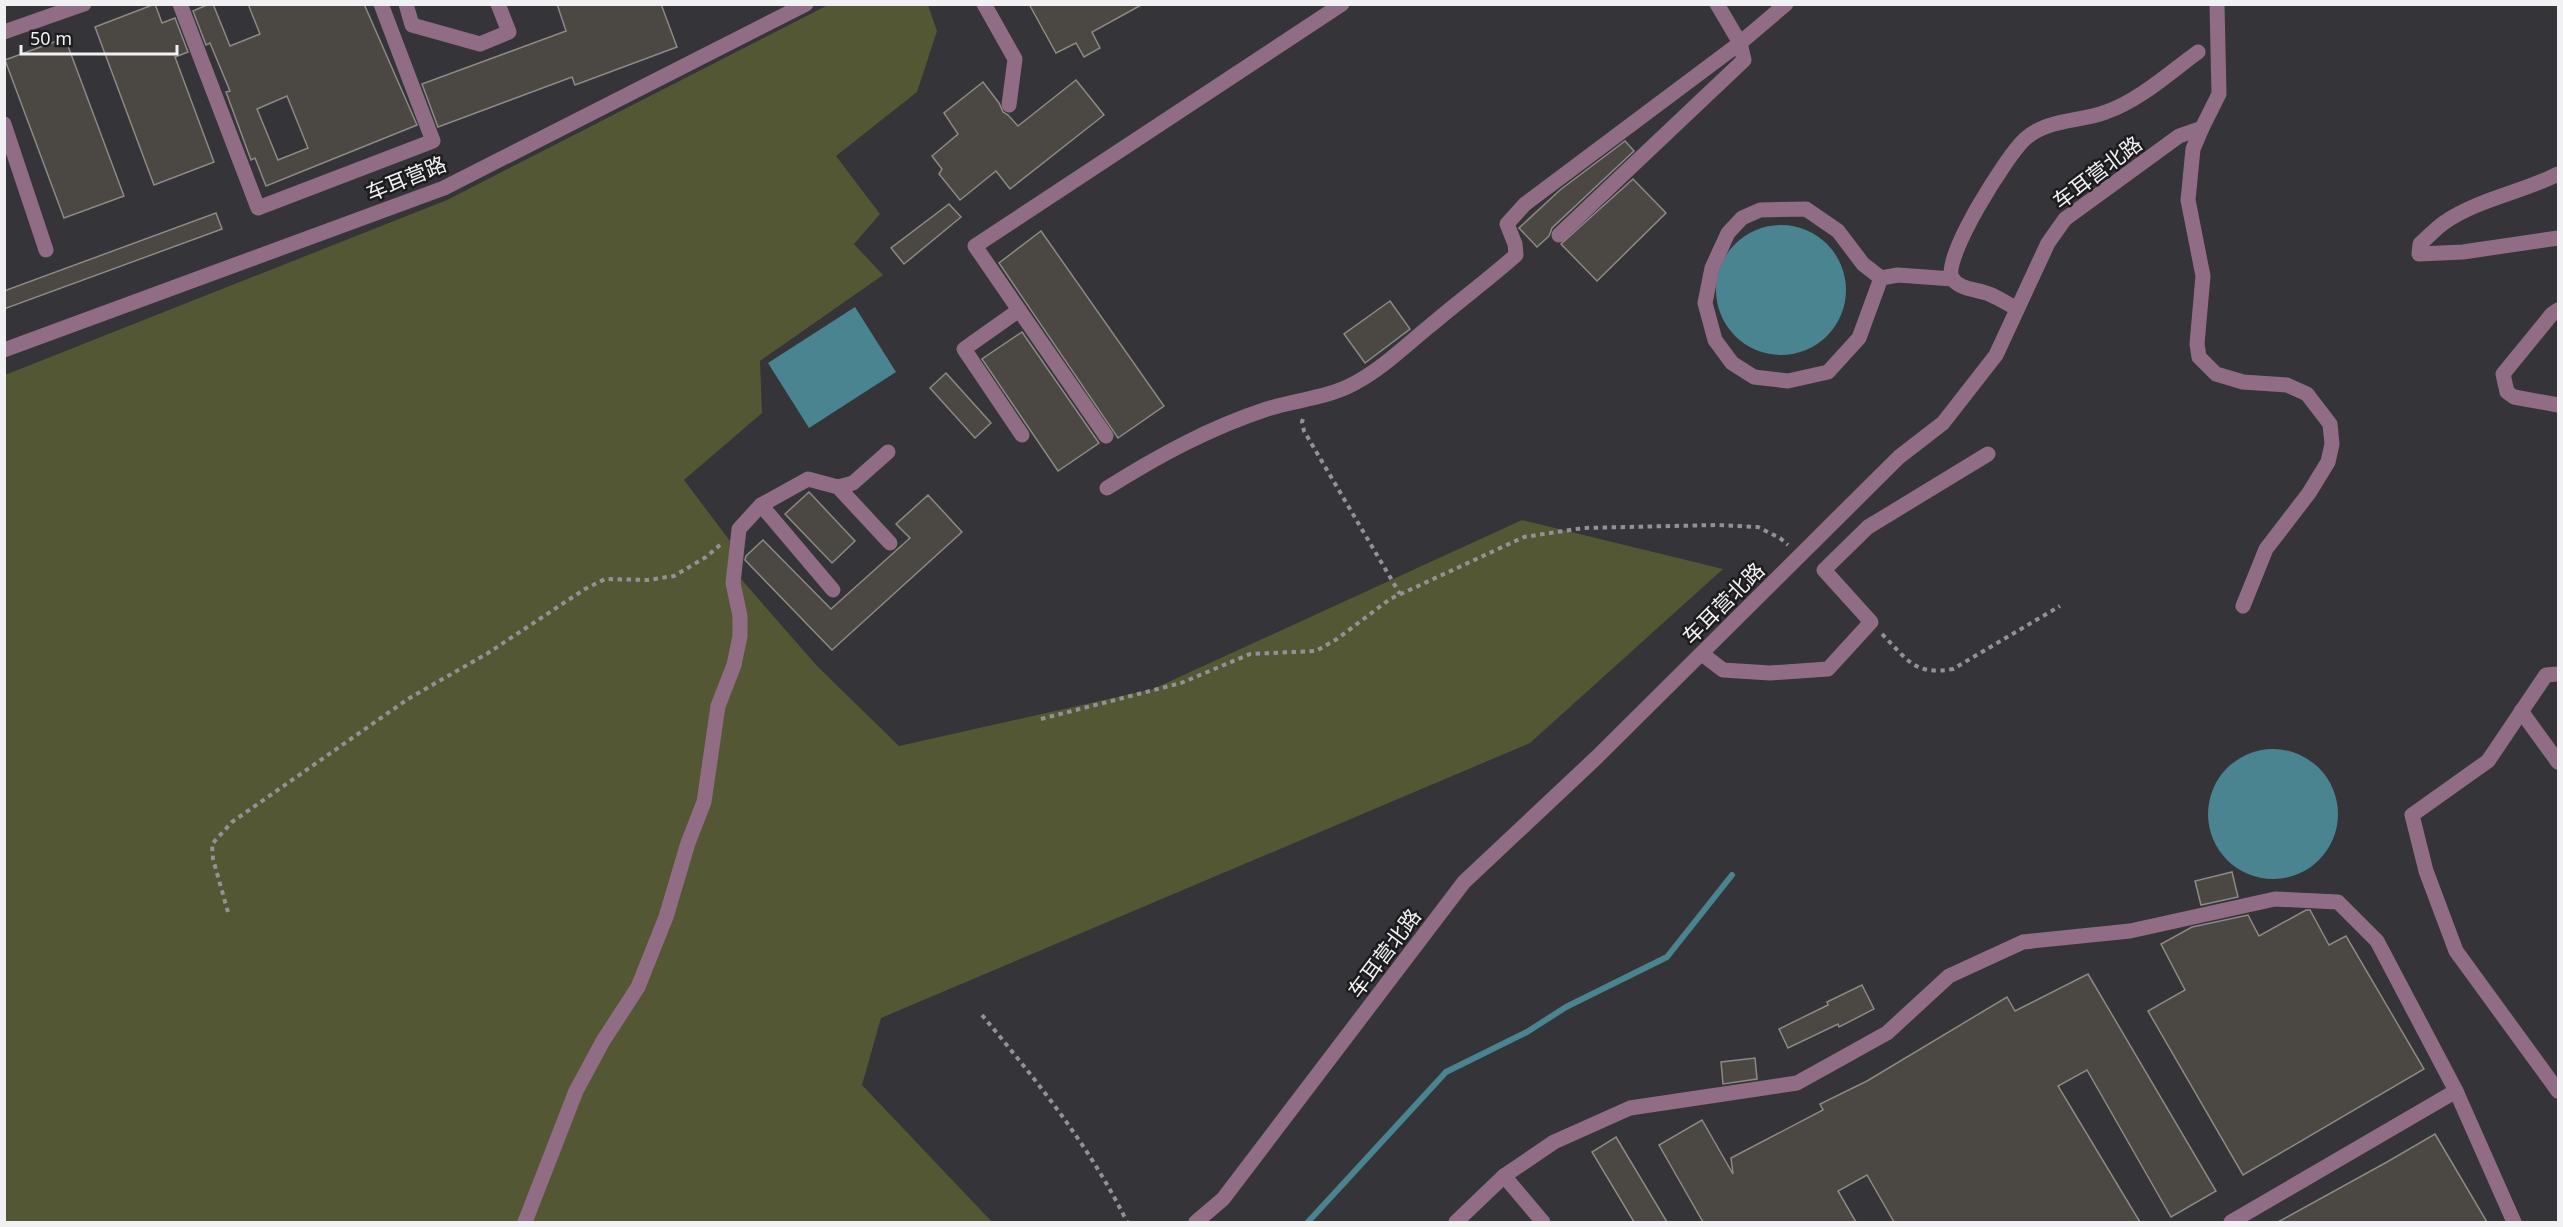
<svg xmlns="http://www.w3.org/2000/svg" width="2563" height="1227" font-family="'Noto Sans','Noto Sans SC',sans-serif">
	<rect width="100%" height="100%" fill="#343439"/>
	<path fill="#545734" d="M828 5H928L937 31 917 92 836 156 880 214 854 244 883 275 760 361 762 413 684 480 730 541 728 564 817 666 899 746 1153 689 1522 520 1723 569 1530 743 881 1018 862 1085 992 1222H5V375L447 200Z"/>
	<g fill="#4a8490">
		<circle cx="1781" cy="290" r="65"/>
		<path d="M855 307 896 372 809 428 768 363Z"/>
		<circle cx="2273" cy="814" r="65"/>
	</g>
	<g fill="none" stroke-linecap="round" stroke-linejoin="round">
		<path stroke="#4a8490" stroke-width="6" d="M1308 1222 1446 1072 1527 1032 1566 1007 1667 957 1732 875"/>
	</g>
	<g fill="#4b4843" stroke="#8d8984" stroke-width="1.5" fill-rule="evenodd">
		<path d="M155 4 162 23 175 18 188 52 175 57 214 162 154 185 95 27Z"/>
		<path d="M209 4H213L230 46 260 34 248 4H364L417 125 266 186 255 158 251 160 226 92 230 91 210 43 206 45 193 11ZM287 96 308 148 278 160 257 109Z"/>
		<path d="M557 4H661L677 47 575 85 572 77 438 127 422 84 566 31Z"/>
		<path d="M1029 4H1143L1092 32 1100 48 1084 57 1076 43 1056 53Z"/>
		<path d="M65 38 124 196 64 218 5 60Z"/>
		<path d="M1076 80 1104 115 1010 189 996 171 960 200 939 174 942 169 932 156 958 134 944 113 983 82 999 103 1003 112 1008 115 1018 126Z"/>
		<path d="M1625 141 1634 151 1552 228 1549 236 1537 247 1519 228 1560 190Z"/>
		<path d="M1633 179 1666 213 1597 281 1561 244Z"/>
		<path d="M949 204 961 217 904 264 891 248Z"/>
		<path d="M216 213 222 229 4 309V291Z"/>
		<path d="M1041 231 1164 406 1118 438 999 263Z"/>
		<path d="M1390 301 1410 329 1365 363 1344 334Z"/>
		<path d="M1022 332 1099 443 1058 471 982 359Z"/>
		<path d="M946 373 991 423 975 438 930 388Z"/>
		<path d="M809 492 855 541 832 563 785 514Z"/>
		<path d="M928 495 962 532 832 650 745 560 746 556 763 540 831 609 910 538 896 524Z"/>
		<path d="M2232 872 2238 897 2201 905 2195 881Z"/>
		<path d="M2306 910H2310L2329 945 2346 936 2424 1069 2243 1175 2148 1011 2185 990 2161 944 2192 927 2248 915 2259 936Z"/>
		<path d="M2088 974 2216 1191 2171 1217 2087 1070 2058 1086 2140 1222H1894L1867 1175 1838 1191 1856 1222H1703L1659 1145 1702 1120 1733 1174 1731 1158 1823 1110 1820 1104 1867 1081 2007 997 2015 1011Z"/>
		<path d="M1862 985 1874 1009 1839 1027 1838 1024 1788 1048 1779 1029 1828 1005 1827 1002Z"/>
		<path d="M1755 1058 1757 1079 1723 1084 1721 1062Z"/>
		<path d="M2435 1134 2487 1222H2278L2387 1162Z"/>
		<path d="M1616 1137 1667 1222H1634L1592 1152Z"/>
	</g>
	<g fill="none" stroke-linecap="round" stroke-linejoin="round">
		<g stroke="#929296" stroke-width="4" stroke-dasharray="4.5 4.5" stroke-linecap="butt">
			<path d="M1303 419 1302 422 1304 431 1400 594"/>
			<path d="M1882 634C1907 659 1914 676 1953 669L2060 606"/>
			<path d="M1041 719 1181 683 1250 654 1316 651 1337 639 1390 599 1524 537 1583 528 1717 525 1758 527 1780 538 1788 545"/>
			<path d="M228 912 213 859 212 844 232 822 408 699 488 653 585 589 605 579 648 580 674 576 706 557 720 545"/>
			<path d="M982 1015C1036 1080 1090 1146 1127 1222"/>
		</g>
		<g stroke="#906d84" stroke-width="15">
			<path d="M180 4 258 208 433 141 381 4"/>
			<path d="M406 4 412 25 480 44 509 32 498 4"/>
			<path d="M984 4 1015 59 1009 105"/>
			<path d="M1717 4 1740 43 1786 4"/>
			<path d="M4 32 84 4"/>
			<path d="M4 124 46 250"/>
			<path d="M2202 128 2193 149 2188 200 2203 276 2197 344 2199 357 2216 374 2243 382 2287 385 2307 394 2330 424 2332 444 2328 462 2309 493 2266 549 2243 606"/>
			<path d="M2558 174C2523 192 2476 200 2445 222 2436 228 2428 237 2420 244L2419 254 2463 252 2558 238"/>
			<path d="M1881 278 1863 264 1838 231 1806 209 1760 210 1742 218 1728 233 1712 268 1705 303 1715 340 1732 363 1754 377 1788 381 1828 372 1859 338 1881 278 1898 275 1953 279"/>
			<path d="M2017 309C2008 304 1999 298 1989 294 1978 289 1959 290 1952 278 1942 258 2007 155 2025 139 2047 119 2080 122 2106 112 2140 100 2169 73 2198 52"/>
			<path d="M1019 310 1106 436"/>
			<path d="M2558 310 2552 314 2503 374 2507 392 2514 397 2558 405"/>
			<path d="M4 350 444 188 806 4"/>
			<path d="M1022 435 964 349 1019 310 975 246 1342 4"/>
			<path d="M838 487 890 543"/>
			<path d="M1107 488C1158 456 1209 428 1267 409 1295 400 1328 398 1355 383 1383 368 1406 345 1431 325 1459 301 1488 280 1516 255L1515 244 1507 224 1525 204 1740 43 1744 60 1559 235"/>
			<path d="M761 505 833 590"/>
			<path d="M1702 654 1723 670 1770 673 1828 669 1871 622 1824 570 1868 527 1988 454"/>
			<path d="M2558 674 2546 675 2488 761 2412 815 2426 871 2456 951 2558 1091"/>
			<path d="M2521 711 2558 762"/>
			<path d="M1504 1176 1543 1222"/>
			<path d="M525 1222 576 1091 603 1041 638 987 666 917 688 843 704 802 718 706 734 665 740 636V616L733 583 739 529 761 505 808 479 838 487 853 483 888 452"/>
			<path d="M1196 1222 1223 1199 1464 882 1597 757 1899 457 1943 423 1996 355 2048 243 2065 219 2179 136 2202 128 2219 94 2217 4"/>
			<path d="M1456 1222 1504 1176 1554 1142 1630 1108 1797 1083 1887 1033 1949 976 2023 942 2130 931 2275 899 2338 902 2377 941 2456 1091 2514 1222"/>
			<path d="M2231 1222 2456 1091"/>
		</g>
	</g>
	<g text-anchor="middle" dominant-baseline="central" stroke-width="5" stroke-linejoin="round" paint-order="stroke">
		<g font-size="21" fill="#f1f1f4" stroke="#1c1c1e">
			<text transform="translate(2097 172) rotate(-37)">车耳营北路</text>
			<text transform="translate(406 178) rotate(-22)">车耳营路</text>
			<text transform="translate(1723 603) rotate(-45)">车耳营北路</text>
			<text transform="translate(1384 953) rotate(-53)">车耳营北路</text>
		</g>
	</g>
	<rect width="2563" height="1227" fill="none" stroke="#f1f1f4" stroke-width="12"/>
	<path d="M21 45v9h156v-9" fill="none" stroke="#f1f1f4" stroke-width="3"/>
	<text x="30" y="45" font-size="18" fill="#f1f1f4" stroke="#1c1c1e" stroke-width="4.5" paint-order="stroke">50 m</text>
</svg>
